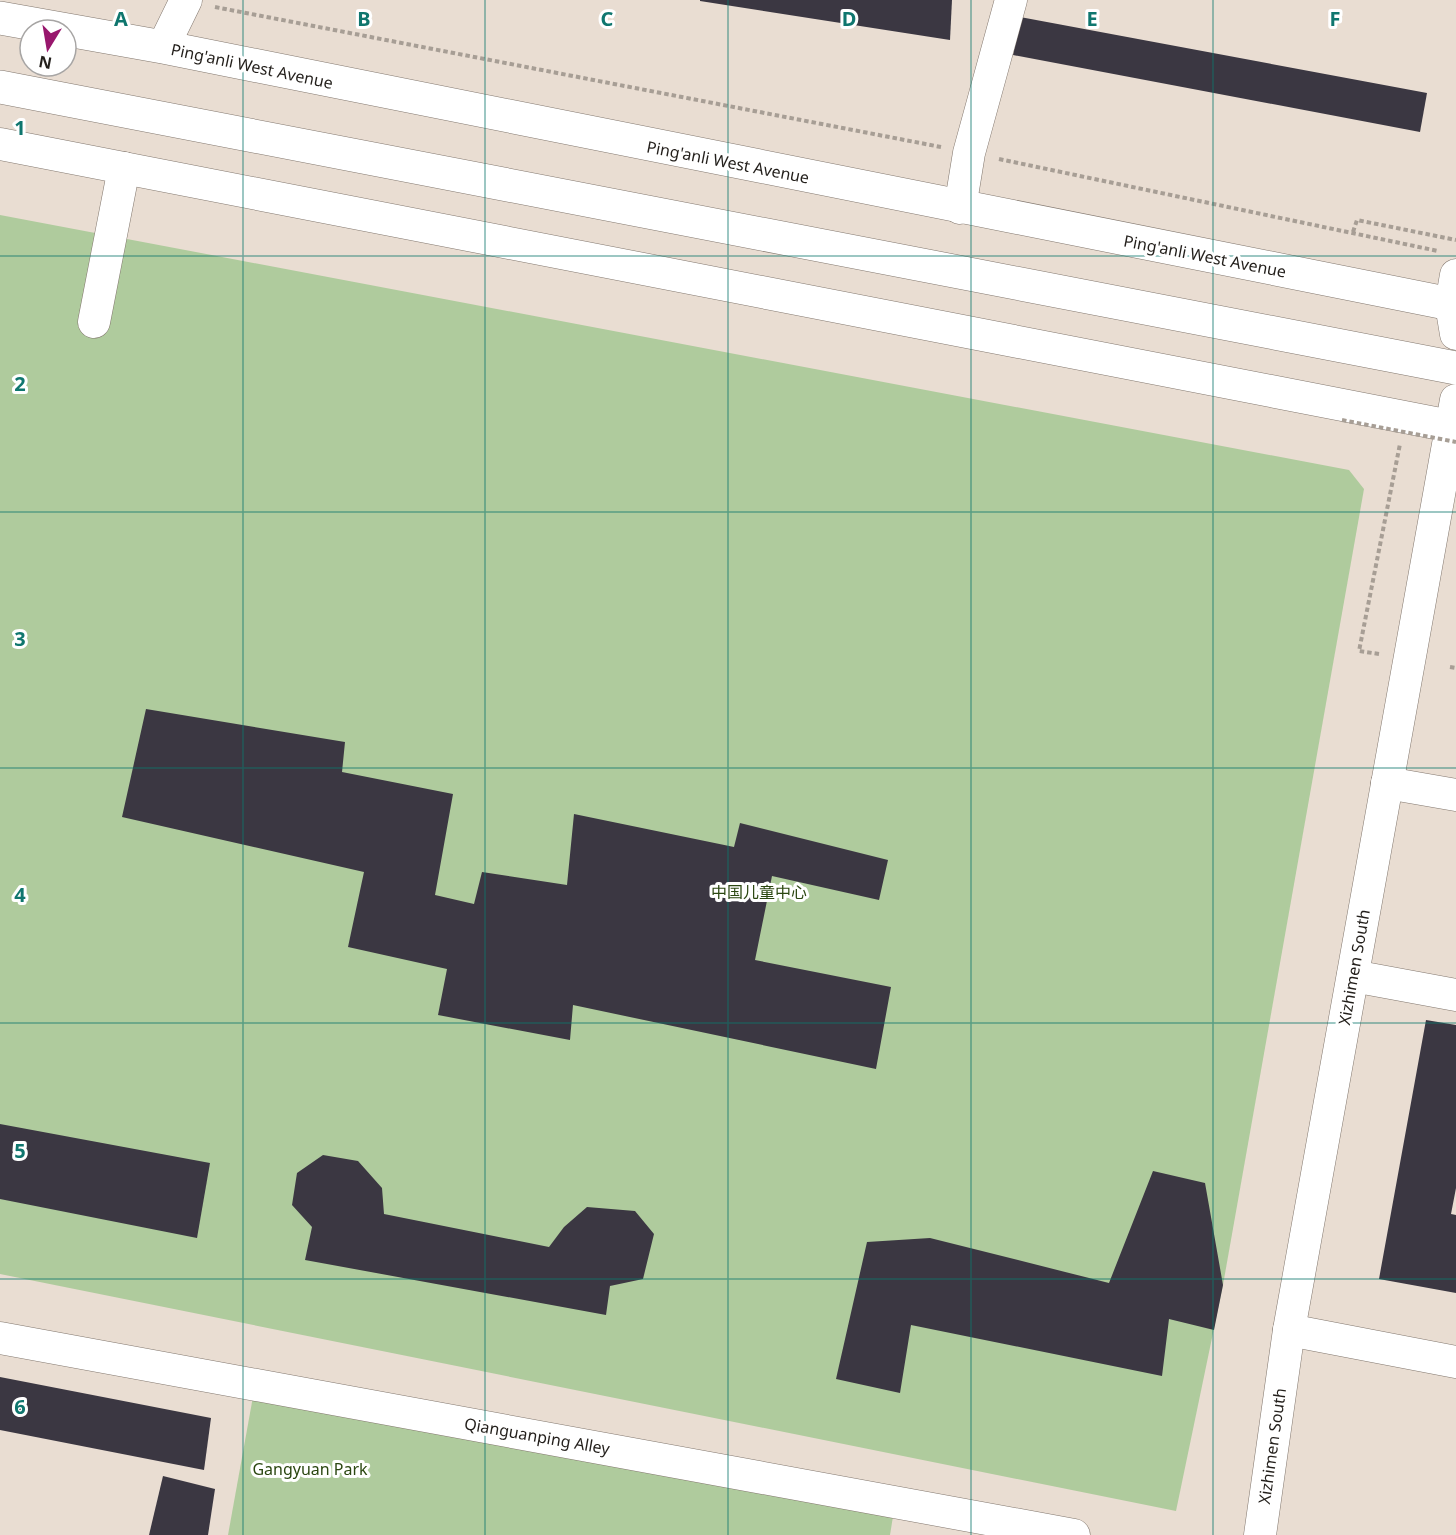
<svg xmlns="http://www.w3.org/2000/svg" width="1456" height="1535" font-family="'Noto Sans','Noto Sans SC',sans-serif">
	<rect width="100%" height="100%" fill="#e9ddd2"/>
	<g fill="#afcb9d">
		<path d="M0 215 1349 470 1364 489 1223 1285 1176 1511 0 1274Z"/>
		<path d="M254 1391 895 1504 890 1535H228Z"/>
	</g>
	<g fill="#3b3742">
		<path d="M700 0H952L950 40 700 1Z"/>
		<path d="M1020 17 1427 93 1420 132 1013 55Z"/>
		<path d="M146 709 345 742 342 772 453 794 435 895 474 904 482 872 567 885 574 814 734 847 740 823 888 860 879 900 772 876 755 960 891 987 876 1069 573 1005 570 1040 438 1015 447 969 348 947 364 872 122 817Z"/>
		<path d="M1426 1020 1456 1025V1188L1451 1214 1456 1215V1293L1379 1279Z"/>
		<path d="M0 1124 210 1163 197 1238 0 1199Z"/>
		<path d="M323 1155 358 1161 382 1188 384 1214 549 1247 564 1227 587 1207 635 1211 654 1234 643 1279 610 1286 606 1315 305 1260 312 1227 292 1205 297 1173Z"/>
		<path d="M1153 1171 1205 1183 1223 1285 1214 1330 1169 1319 1162 1376 911 1325 900 1393 836 1379 867 1242 930 1238 1109 1283Z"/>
		<path d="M0 1377 211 1418 204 1470 0 1430Z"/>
		<path d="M163 1476 215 1489 208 1535H149Z"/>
	</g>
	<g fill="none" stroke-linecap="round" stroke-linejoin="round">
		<g stroke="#82776e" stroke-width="33">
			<g id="minor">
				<path d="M163 47 186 0"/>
				<path d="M0 144 1456 427"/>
				<path d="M960 208 969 153 1011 0"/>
				<path d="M1456 275 1451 304 1456 334"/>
				<path d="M94 322 124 168"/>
				<path d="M1387 783 1456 795"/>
				<path d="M1353 976 1456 995"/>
				<path d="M1289 1330 1456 1362"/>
				<path d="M0 1338 1074 1535"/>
				<path d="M1260 1535 1289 1330 1456 400"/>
			</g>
		</g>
		<g stroke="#82776e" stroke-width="34">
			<g id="major">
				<path d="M0 18 163 47 1456 305"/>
				<path d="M0 87 1456 368"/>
			</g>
		</g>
		<g stroke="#a79e95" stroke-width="4" stroke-dasharray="4.5 3" stroke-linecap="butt">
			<path d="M215 7 941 147"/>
			<path d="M999 159 1438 251"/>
			<path d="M1353 232 1357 220 1456 240"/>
			<path d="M1379 654 1359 651 1400 444"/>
			<path d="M1450 667 1456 668"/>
		</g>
		<use href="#minor" stroke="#fff" stroke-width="32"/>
		<use href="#major" stroke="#fff" stroke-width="33"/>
		<path stroke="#a79e95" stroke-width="4" stroke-dasharray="4.5 3" stroke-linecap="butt" d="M1342 420 1456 442"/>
	</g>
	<path fill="none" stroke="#0f766e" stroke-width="1.5" stroke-opacity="0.55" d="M243 0V1535M485 0V1535M728 0V1535M971 0V1535M1213 0V1535M0 256H1456M0 512H1456M0 768H1456M0 1023H1456M0 1279H1456"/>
	<g text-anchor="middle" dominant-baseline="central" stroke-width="6" stroke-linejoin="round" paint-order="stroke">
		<g font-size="16" fill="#231f1b" stroke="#fff">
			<text transform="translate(252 66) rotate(12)">Ping'anli West Avenue</text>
			<text transform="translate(728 162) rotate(11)">Ping'anli West Avenue</text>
			<text transform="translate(1205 256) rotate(11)">Ping'anli West Avenue</text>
			<text transform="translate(1354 967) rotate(-80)">Xizhimen South</text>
			<text transform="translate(537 1436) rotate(10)">Qianguanping Alley</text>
			<text transform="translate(1272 1446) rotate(-82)">Xizhimen South</text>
		</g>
		<g font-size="16" fill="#2b4711" stroke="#fff">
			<text x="759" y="892">中国儿童中心</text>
			<text x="310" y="1469">Gangyuan Park</text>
		</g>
	</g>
	<g font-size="20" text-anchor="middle" font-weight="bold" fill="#0f766e" stroke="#fff" stroke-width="6" stroke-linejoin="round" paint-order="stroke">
		<text x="121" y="26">A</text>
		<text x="364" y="26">B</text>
		<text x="607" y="26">C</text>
		<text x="849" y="26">D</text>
		<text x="1092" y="26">E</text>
		<text x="1335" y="26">F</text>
		<text x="20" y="135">1</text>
		<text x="20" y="391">2</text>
		<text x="20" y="646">3</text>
		<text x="20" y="902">4</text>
		<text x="20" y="1158">5</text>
		<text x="20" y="1414">6</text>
	</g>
	<g transform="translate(48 48) rotate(191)"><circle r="28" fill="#ffffff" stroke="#a7a5a4" stroke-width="1.5"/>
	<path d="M0-4.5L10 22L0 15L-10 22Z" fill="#98176d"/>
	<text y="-9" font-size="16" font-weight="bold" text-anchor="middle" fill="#231f1b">N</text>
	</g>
</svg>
